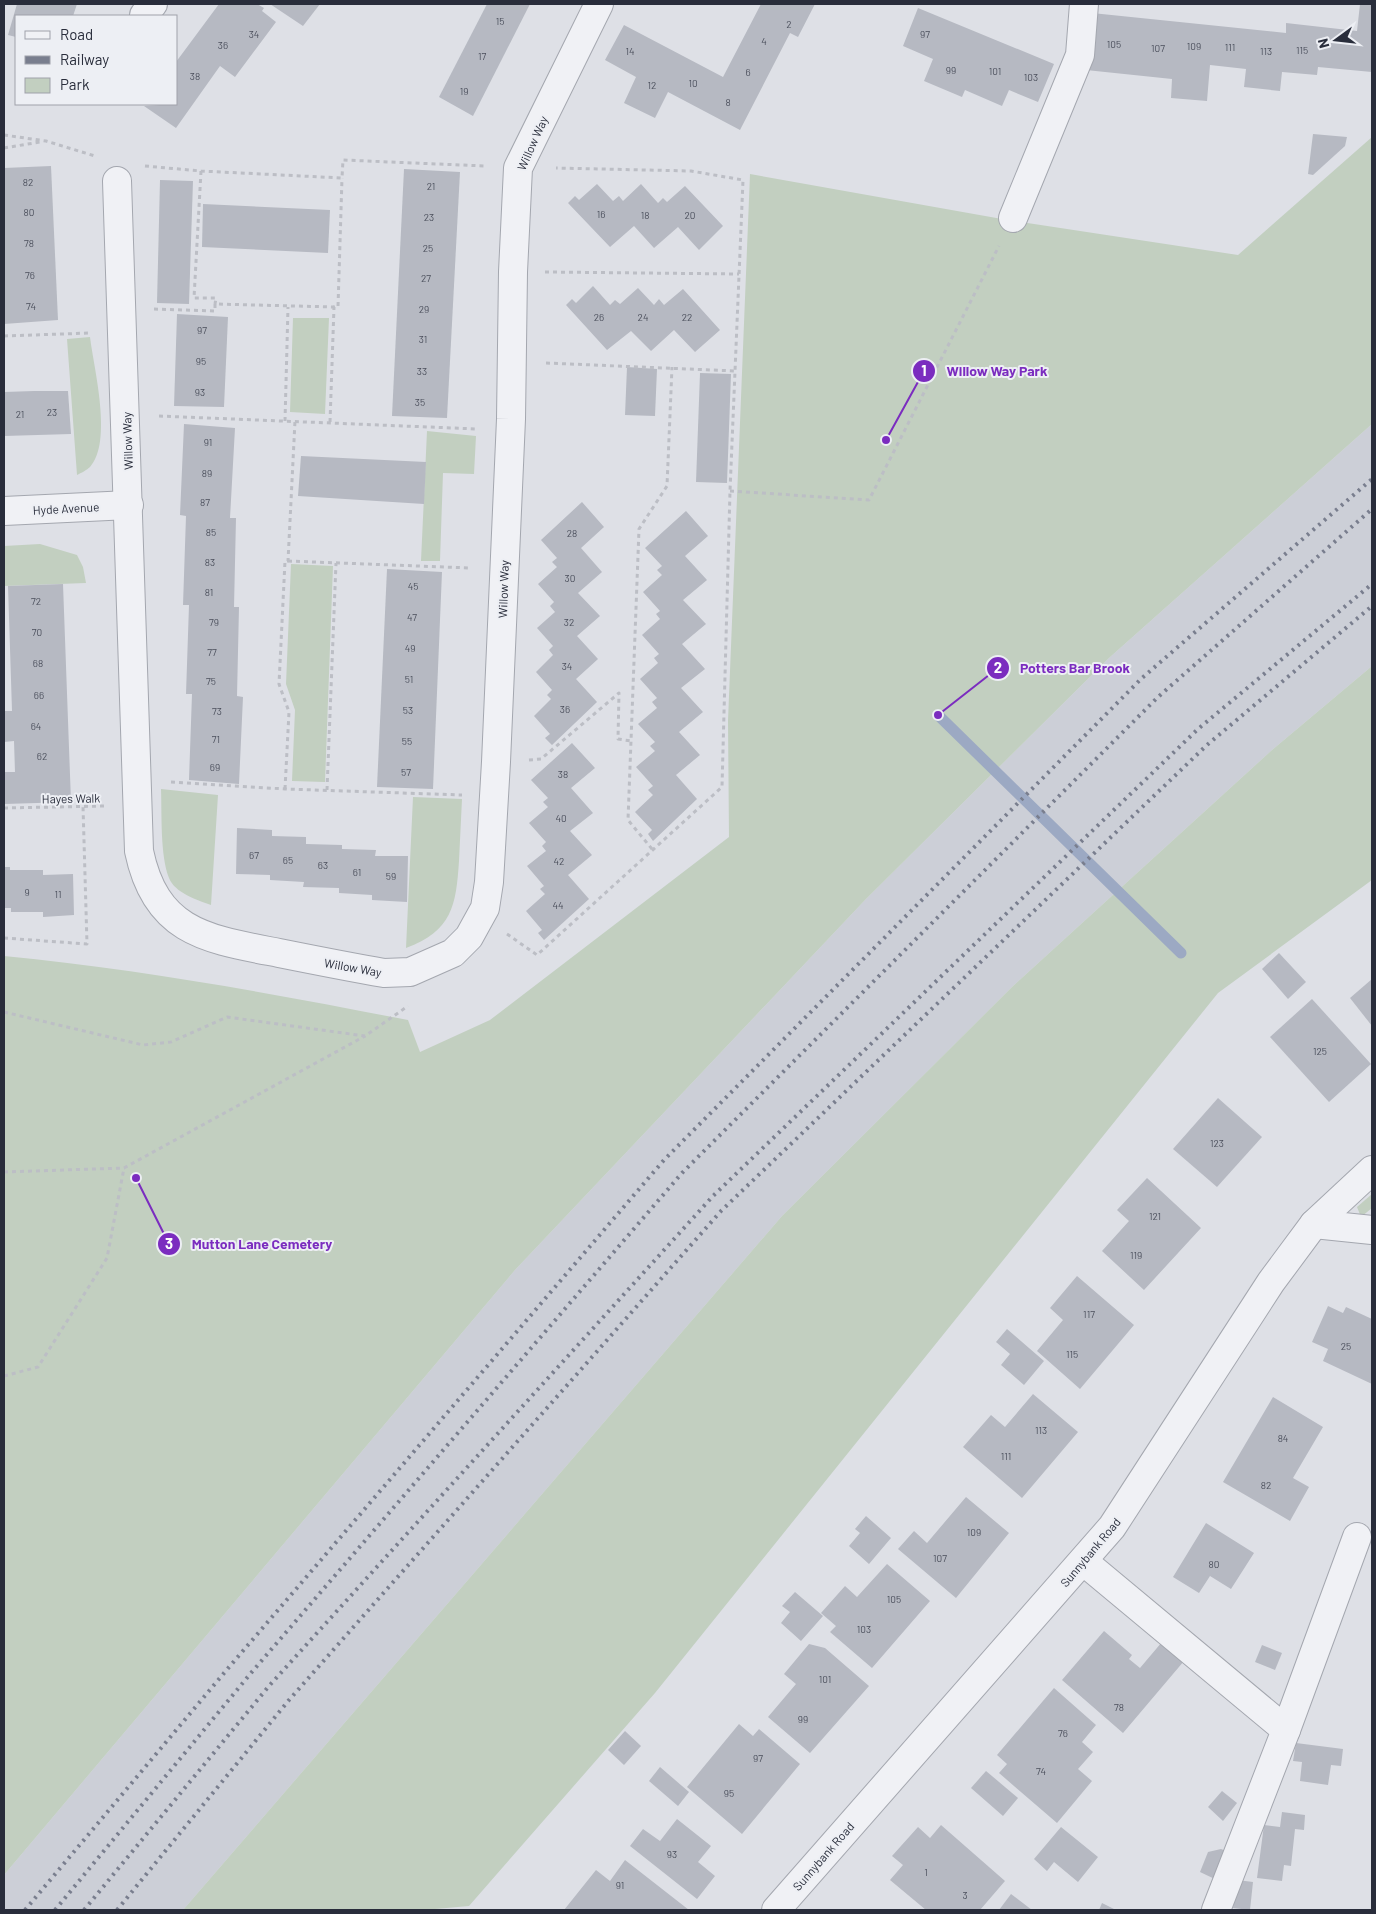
<svg xmlns="http://www.w3.org/2000/svg" width="1376" height="1914" font-family="Barlow,sans-serif">
	<rect width="100%" height="100%" fill="#dee0e6"/>
	<path fill="#cccfd7" d="M1372 424V666L1272 750 1013 986 782 1216 183 1910H4V1875L515 1270 866 899 1109 658Z"/>
	<g fill="#c2cfc0">
		<path d="M1372 137V424L1109 658 866 899 515 1270 4 1875V956C140 969 274 994 408 1020L420 1052 490 1020 729 837 728 721 750 174 1002 219 1238 255Z"/>
		<path d="M293 318H329L325 414 290 412Z"/>
		<path d="M90 337C94 369 113 442 90 467 87 470 81 473 77 475L67 339Z"/>
		<path d="M427 431 476 436 474 474 443 473 440 561H421Z"/>
		<path d="M40 544 77 555 83 567 86 583 4 586V546Z"/>
		<path d="M291 564 333 566 325 782 292 781 295 710 286 684Z"/>
		<path d="M1372 666V880L1218 993 655 1693 469 1906 424 1910H183L782 1216 1013 986 1272 750Z"/>
		<path d="M161 789 218 795 211 905C197 900 175 893 169 878 160 855 162 815 161 789Z"/>
		<path d="M413 797 462 799C461 820 460 840 459 861 456 906 452 931 406 948Z"/>
		<path d="M1372 1194V1208L1361 1217 1357 1207Z"/>
	</g>
	<g fill="none" stroke-linecap="round" stroke-linejoin="round">
		<path stroke="#9ca9c3" stroke-width="11" d="M938 715 1181 953"/>
	</g>
	<g fill="#b6b9c2">
		<path d="M17 4H77L73 16H16V37L8 35Z"/>
		<path d="M219 4H257L264 8 262 11 276 22 235 77 220 66 176 128 144 106 176 104V62Z"/>
		<path d="M270 4H320L303 26Z"/>
		<path d="M487 4H530L473 116 439 97Z"/>
		<path d="M761 4H815L798 37 790 33 740 130 668 92 655 118 624 103 636 77 605 60 624 25 723 77Z"/>
		<path d="M1360 4H1372V72L1318 67 1317 75 1282 72 1280 91 1244 87 1246 69 1210 65 1207 101 1171 98 1172 79 1086 70 1092 13 1286 33V23L1357 31Z"/>
		<path d="M918 8 1054 64 1038 102 1009 90 1002 106 965 90 962 97 924 81 933 59 903 46Z"/>
		<path d="M1313 134 1347 137 1345 146 1313 175 1308 174Z"/>
		<path d="M51 166 58 320 4 324V168Z"/>
		<path d="M404 169 460 172 447 418 392 416Z"/>
		<path d="M160 180 193 181 189 304 157 303Z"/>
		<path d="M597 184 613 201 619 196 623 201 641 184 658 203 663 198 667 202 685 186 723 226 699 250 678 227 654 248 634 226 610 247 568 203 575 196 579 200Z"/>
		<path d="M203 204 330 210 328 253 202 247Z"/>
		<path d="M593 286 610 305 615 300 620 304 638 288 654 305 659 299 664 305 683 289 720 330 695 352 674 330 651 351 631 331 607 350 566 305 572 299 576 303Z"/>
		<path d="M177 314 228 317 224 407 174 406Z"/>
		<path d="M627 367 657 369 655 416 625 415Z"/>
		<path d="M700 373 731 374 727 483 696 482Z"/>
		<path d="M34 391H68L71 434 4 436V392Z"/>
		<path d="M184 424 235 428 230 518H236L234 607H239L237 696 243 697 239 784 189 780 192 694H186L189 605H183L186 516 180 515Z"/>
		<path d="M301 456 426 462 424 504 298 496Z"/>
		<path d="M582 502 604 527 581 548 602 572 578 593 600 616 577 636 598 659 576 679 597 702 552 745 545 738 550 734 534 716 551 699 547 695 552 690 536 672 553 655 549 650 553 646 537 628 555 612 550 606 554 602 538 584 557 567 552 562 557 558 541 540Z"/>
		<path d="M686 511 708 536 685 556 707 580 683 600 706 624 682 644 705 669 681 688 703 712 679 732 700 755 676 775 697 799 653 841 648 834 652 830 635 812 653 795 648 790 653 786 636 767 655 751 650 746 655 742 638 724 657 708 652 702 657 698 640 679 658 663 654 658 659 654 642 635 660 619 656 614 660 611 643 592 662 575 657 570 662 566 645 548Z"/>
		<path d="M387 569 442 572 433 789 377 787Z"/>
		<path d="M63 584 71 802 4 804V772H15L14 741 4 742V711H12L8 586Z"/>
		<path d="M572 743 595 768 571 788 593 813 570 831 592 855 568 875 589 899 544 940 538 933 542 930 526 911 545 894 540 889 544 886 527 866 546 851 542 846 546 842 529 823 548 807 543 802 548 798 531 780Z"/>
		<path d="M237 828 272 830V836L306 837V844L342 845V849L376 850 375 856H408L407 902 372 900V895L339 893V888L303 887 304 882 270 880V875L236 874Z"/>
		<path d="M4 867H10V870H43V875L73 874 74 915 43 917V912H11V908H4Z"/>
		<path d="M1279 953 1306 982 1288 999 1262 969Z"/>
		<path d="M1372 979V1026L1350 998Z"/>
		<path d="M1312 999 1371 1064 1329 1102 1270 1037Z"/>
		<path d="M1218 1098 1262 1137 1217 1187 1173 1149Z"/>
		<path d="M1147 1178 1201 1228 1144 1290 1102 1251 1129 1221 1117 1210Z"/>
		<path d="M1077 1276 1134 1325 1080 1389 1037 1351 1063 1320 1050 1308Z"/>
		<path d="M1328 1306 1343 1313 1346 1307 1372 1319V1384L1323 1361 1328 1349 1312 1342Z"/>
		<path d="M1007 1329 1044 1361 1024 1385 1001 1365 1010 1354 996 1342Z"/>
		<path d="M1033 1394 1078 1432 1022 1498 963 1447 991 1415 1005 1427Z"/>
		<path d="M1273 1397 1323 1427 1293 1478 1309 1487 1290 1521 1223 1482Z"/>
		<path d="M966 1497 1009 1533 956 1598 898 1549 914 1531 927 1543Z"/>
		<path d="M866 1516 891 1538 869 1564 849 1546 860 1533 855 1529Z"/>
		<path d="M1206 1523 1254 1553 1231 1589 1210 1576 1199 1593 1173 1577Z"/>
		<path d="M887 1564 930 1601 872 1668 830 1632 836 1626 821 1613 845 1586 857 1597Z"/>
		<path d="M795 1592 823 1616 801 1641 781 1623 790 1612 782 1606Z"/>
		<path d="M1104 1631 1132 1655 1129 1659 1140 1668 1162 1642 1184 1661 1123 1733 1062 1680Z"/>
		<path d="M809 1644 825 1648 869 1686 810 1753 768 1717 796 1684 784 1674Z"/>
		<path d="M1262 1645 1282 1653 1275 1670 1255 1662Z"/>
		<path d="M1054 1688 1096 1725 1082 1742 1093 1752 1078 1769 1092 1781 1057 1823 999 1773 1007 1764 997 1755Z"/>
		<path d="M739 1724 753 1736 759 1729 800 1764 742 1834 687 1787Z"/>
		<path d="M625 1731 641 1746 624 1765 608 1750Z"/>
		<path d="M1296 1743 1343 1749 1341 1766 1331 1765 1328 1785 1300 1781 1302 1762 1293 1761Z"/>
		<path d="M660 1767 689 1792 678 1806 649 1781Z"/>
		<path d="M986 1771 1018 1798 1003 1816 971 1788Z"/>
		<path d="M1222 1791 1237 1803 1223 1821 1208 1807Z"/>
		<path d="M1282 1812 1305 1815 1304 1830 1295 1829 1291 1866 1284 1865 1282 1881 1257 1878 1264 1825 1280 1827Z"/>
		<path d="M677 1819 711 1846 698 1862 715 1876 697 1899 630 1846 643 1829 660 1841Z"/>
		<path d="M941 1825 1005 1881 980 1910H926L890 1880 903 1865 892 1856 918 1827 930 1838Z"/>
		<path d="M1061 1827 1098 1857 1078 1882 1054 1862 1047 1871 1034 1859Z"/>
		<path d="M1221 1849 1231 1853 1219 1881 1200 1872 1208 1852Z"/>
		<path d="M625 1860 689 1910H564L596 1870 610 1881Z"/>
		<path d="M1237 1880 1253 1882 1250 1910 1233 1908Z"/>
		<path d="M1011 1894 1032 1910H999Z"/>
		<path d="M1102 1903 1116 1910H1099Z"/>
	</g>
	<g fill="none" stroke-linecap="round" stroke-linejoin="round">
		<g stroke="#a4a7af" stroke-width="30">
			<g id="minor">
				<path d="M144 15 153 4"/>
				<path d="M117 181 139 851C156 933 207 939 279 953 314 960 349 967 384 973L410 972 453 953 469 937 485 908 489 882 496 762 511 419 513 272 518 168 599 4"/>
				<path d="M1013 218 1080 55 1084 4"/>
				<path d="M4 511 129 505"/>
				<path d="M1314 1224 1372 1230"/>
				<path d="M1083 1561 1286 1730 1216 1910"/>
				<path d="M1286 1730 1357 1537"/>
				<path d="M776 1910 1112 1527 1271 1282 1314 1224 1372 1170"/>
			</g>
		</g>
		<g stroke="#bcbec5" stroke-width="3" stroke-dasharray="4 4" stroke-linecap="butt">
			<path d="M4 135 46 141 95 156"/>
			<path d="M4 148 40 142"/>
			<path d="M145 166 201 171 342 178 343 160 485 166"/>
			<path d="M201 171 194 298H216L215 304"/>
			<path d="M545 272 739 274"/>
			<path d="M154 309 215 311V304L334 307"/>
			<path d="M4 336 90 333"/>
			<path d="M546 363 735 371"/>
			<path d="M159 416 477 429"/>
			<path d="M285 421 288 307"/>
			<path d="M330 422 334 307H338L342 178"/>
			<path d="M730 491 869 500 999 246"/>
			<path d="M288 561 470 568"/>
			<path d="M529 760 541 759 619 693 618 739 631 741"/>
			<path d="M171 782 285 789 462 795"/>
			<path d="M285 789 289 712 279 684 285 561H288L295 421"/>
			<path d="M327 790 336 563"/>
			<path d="M4 808 105 806"/>
			<path d="M652 849 628 820 639 529 667 486 672 367"/>
			<path d="M507 934 537 955 722 787 730 491 743 180 691 171 556 168"/>
			<path d="M4 938 87 944 83 806"/>
			<path d="M4 1012 143 1045 171 1042 227 1017 365 1036 408 1006"/>
			<path d="M4 1172 124 1168 365 1036"/>
			<path d="M4 1376 38 1367 107 1258 124 1168"/>
		</g>
		<use href="#minor" stroke="#f0f1f5" stroke-width="28"/>
		<g stroke="#797e8e" stroke-width="4" stroke-dasharray="2.5 5" stroke-linecap="butt">
			<path d="M25 1910 230 1666 664 1160 1142 678 1372 479"/>
			<path d="M55 1910 251 1673 682 1173 1158 697 1372 509"/>
			<path d="M84 1910 269 1686 713 1196 1198 729 1372 584"/>
			<path d="M117 1910 289 1700 721 1211 1207 745 1372 606"/>
		</g>
	</g>
	<g text-anchor="middle" dominant-baseline="central" stroke-width="4" stroke-linejoin="round" paint-order="stroke">
		<g font-size="10" fill="#4c505d">
			<text x="500" y="21">15</text>
			<text x="789" y="24">2</text>
			<text x="254" y="34">34</text>
			<text x="925" y="34">97</text>
			<text x="764" y="41">4</text>
			<text x="1114" y="44">105</text>
			<text x="223" y="45">36</text>
			<text x="1194" y="46">109</text>
			<text x="1230" y="47">111</text>
			<text x="1158" y="48">107</text>
			<text x="1302" y="50">115</text>
			<text x="630" y="51">14</text>
			<text x="1266" y="51">113</text>
			<text x="482" y="56">17</text>
			<text x="951" y="70">99</text>
			<text x="995" y="71">101</text>
			<text x="748" y="72">6</text>
			<text x="195" y="76">38</text>
			<text x="1031" y="77">103</text>
			<text x="693" y="83">10</text>
			<text x="652" y="85">12</text>
			<text x="464" y="91">19</text>
			<text x="728" y="102">8</text>
			<text x="28" y="182">82</text>
			<text x="431" y="186">21</text>
			<text x="29" y="212">80</text>
			<text x="601" y="214">16</text>
			<text x="645" y="215">18</text>
			<text x="690" y="215">20</text>
			<text x="429" y="217">23</text>
			<text x="29" y="243">78</text>
			<text x="428" y="248">25</text>
			<text x="30" y="275">76</text>
			<text x="426" y="278">27</text>
			<text x="31" y="306">74</text>
			<text x="424" y="309">29</text>
			<text x="599" y="317">26</text>
			<text x="643" y="317">24</text>
			<text x="687" y="317">22</text>
			<text x="202" y="330">97</text>
			<text x="423" y="339">31</text>
			<text x="201" y="361">95</text>
			<text x="422" y="371">33</text>
			<text x="200" y="392">93</text>
			<text x="420" y="402">35</text>
			<text x="52" y="412">23</text>
			<text x="20" y="414">21</text>
			<text x="208" y="442">91</text>
			<text x="207" y="473">89</text>
			<text x="205" y="502">87</text>
			<text x="211" y="532">85</text>
			<text x="572" y="533">28</text>
			<text x="210" y="562">83</text>
			<text x="570" y="578">30</text>
			<text x="413" y="586">45</text>
			<text x="209" y="592">81</text>
			<text x="36" y="601">72</text>
			<text x="412" y="617">47</text>
			<text x="214" y="622">79</text>
			<text x="569" y="622">32</text>
			<text x="37" y="632">70</text>
			<text x="410" y="648">49</text>
			<text x="212" y="652">77</text>
			<text x="38" y="663">68</text>
			<text x="567" y="666">34</text>
			<text x="409" y="679">51</text>
			<text x="211" y="681">75</text>
			<text x="39" y="695">66</text>
			<text x="565" y="709">36</text>
			<text x="408" y="710">53</text>
			<text x="217" y="711">73</text>
			<text x="36" y="726">64</text>
			<text x="216" y="739">71</text>
			<text x="407" y="741">55</text>
			<text x="42" y="756">62</text>
			<text x="215" y="767">69</text>
			<text x="406" y="772">57</text>
			<text x="563" y="774">38</text>
			<text x="561" y="818">40</text>
			<text x="254" y="855">67</text>
			<text x="288" y="860">65</text>
			<text x="559" y="861">42</text>
			<text x="323" y="865">63</text>
			<text x="357" y="872">61</text>
			<text x="391" y="876">59</text>
			<text x="27" y="892">9</text>
			<text x="58" y="894">11</text>
			<text x="558" y="905">44</text>
			<text x="1320" y="1051">125</text>
			<text x="1217" y="1143">123</text>
			<text x="1155" y="1216">121</text>
			<text x="1136" y="1255">119</text>
			<text x="1089" y="1314">117</text>
			<text x="1346" y="1346">25</text>
			<text x="1072" y="1354">115</text>
			<text x="1041" y="1430">113</text>
			<text x="1283" y="1438">84</text>
			<text x="1006" y="1456">111</text>
			<text x="1266" y="1485">82</text>
			<text x="974" y="1532">109</text>
			<text x="940" y="1558">107</text>
			<text x="1214" y="1564">80</text>
			<text x="894" y="1599">105</text>
			<text x="864" y="1629">103</text>
			<text x="825" y="1679">101</text>
			<text x="1119" y="1707">78</text>
			<text x="803" y="1719">99</text>
			<text x="1063" y="1733">76</text>
			<text x="758" y="1758">97</text>
			<text x="1041" y="1771">74</text>
			<text x="729" y="1793">95</text>
			<text x="672" y="1854">93</text>
			<text x="926" y="1872">1</text>
			<text x="620" y="1885">91</text>
			<text x="965" y="1895">3</text>
		</g>
		<g font-size="12" fill="#292d3b" stroke="#edeff4">
			<text transform="translate(532 143) rotate(-66)">Willow Way</text>
			<text transform="translate(127 441) rotate(-92)">Willow Way</text>
			<text transform="translate(66 508) rotate(-3)">Hyde Avenue</text>
			<text transform="translate(503 589) rotate(-88)">Willow Way</text>
			<text transform="translate(71 798) rotate(-1)">Hayes Walk</text>
			<text transform="translate(353 967) rotate(10)">Willow Way</text>
			<text transform="translate(1090 1552) rotate(-50)">Sunnybank Road</text>
			<text transform="translate(823 1856) rotate(-49)">Sunnybank Road</text>
		</g>
	</g>
	<path fill="none" stroke="#7b2cbf" stroke-width="2" d="M886 440L924 371M938 715L998 668M136 1178L169 1244"/>
	<g fill="#7b2cbf" stroke="#edeff4" stroke-width="2">
		<circle cx="886" cy="440" r="5"/>
		<circle cx="938" cy="715" r="5"/>
		<circle cx="136" cy="1178" r="5"/>
		<circle cx="924" cy="371" r="12"/>
		<circle cx="998" cy="668" r="12"/>
		<circle cx="169" cy="1244" r="12"/>
	</g>
	<g font-size="15" text-anchor="middle" font-weight="bold" fill="#fff">
		<text x="924" y="376">1</text>
		<text x="998" y="673">2</text>
		<text x="169" y="1249">3</text>
	</g>
	<g font-size="14" text-anchor="middle" font-weight="bold" fill="#7b2cbf" stroke="#edeff4" stroke-width="4" stroke-linejoin="round" paint-order="stroke">
		<text x="997" y="376">Willow Way Park</text>
		<text x="1075" y="673">Potters Bar Brook</text>
		<text x="262" y="1249">Mutton Lane Cemetery</text>
	</g>
	<rect width="1376" height="1914" fill="none" stroke="#292d3b" stroke-width="10"/>
	<rect x="15" y="15" width="162" height="90" fill="#edeff4" stroke="#9fa1aa"/>
	<rect x="25" y="31" width="25" height="8" fill="#f0f1f5" stroke="#9fa1aa"/>
	<text x="60" y="40" font-size="15" fill="#292d3b">Road</text>
	<rect x="25" y="56" width="25" height="8" fill="#797e8e" stroke="#9fa1aa"/>
	<text x="60" y="65" font-size="15" fill="#292d3b">Railway</text>
	<rect x="25" y="78" width="25" height="15" fill="#c2cfc0" stroke="#9fa1aa"/>
	<text x="60" y="90" font-size="15" fill="#292d3b">Park</text>
	<g transform="translate(1336 40) rotate(255)" stroke="#edeff4" stroke-width="4" paint-order="stroke">
	<path d="M0-4L9 19L0 12L-9 19Z" fill="#292d3b"/>
	<text y="-8" font-size="14" font-weight="bold" text-anchor="middle" fill="#292d3b">N</text>
	</g>
</svg>
